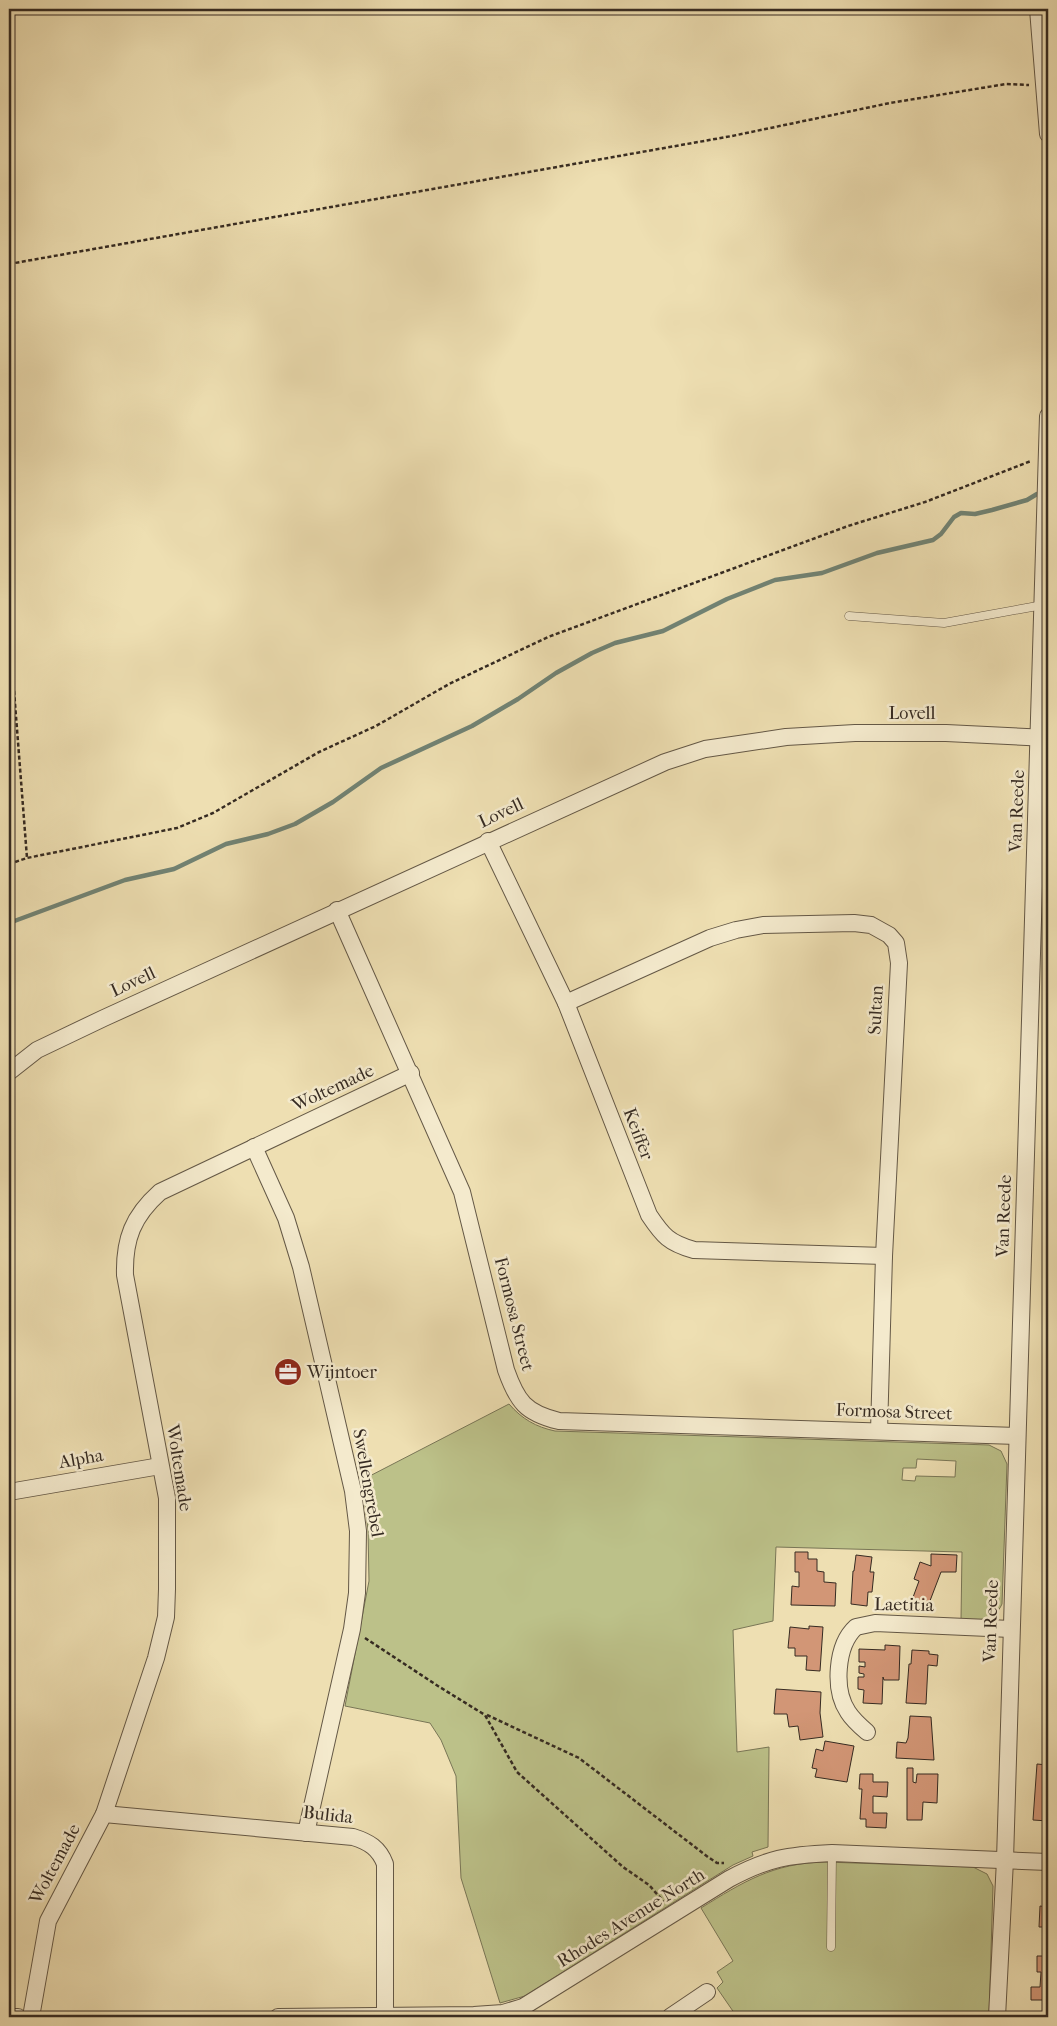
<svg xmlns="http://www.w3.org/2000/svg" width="1057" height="2026" font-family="'IM FELL French Canon',serif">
	<rect width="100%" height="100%" fill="#eedfb2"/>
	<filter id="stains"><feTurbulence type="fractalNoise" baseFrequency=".004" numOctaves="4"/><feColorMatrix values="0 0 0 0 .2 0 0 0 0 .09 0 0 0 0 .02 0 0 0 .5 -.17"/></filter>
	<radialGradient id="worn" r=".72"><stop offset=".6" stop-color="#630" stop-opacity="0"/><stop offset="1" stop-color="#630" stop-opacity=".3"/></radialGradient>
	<g fill="#bcc189" stroke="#797656" fill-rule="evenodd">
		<path d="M509 1404C522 1419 536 1427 555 1431L989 1445 1001 1451 1007 1464 1002 1604C994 1622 978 1620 961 1620L962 1552 776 1547 773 1621 733 1630 737 1752 769 1747 768 1847 752 1852 753 1856 733 1865 525 1996 500 2003 461 1878 456 1776 441 1740 430 1723 345 1706 369 1581 368 1530 362 1480ZM917 1459 956 1461 955 1477 916 1476 915 1481 902 1480 903 1468H916Z"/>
		<path d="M825 1862 973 1867 987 1874 993 1886 989 2017H737L717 1988 723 1982 717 1972 733 1961 701 1908C743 1882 773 1863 825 1862Z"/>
	</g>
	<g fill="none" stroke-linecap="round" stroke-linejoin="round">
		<path stroke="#718374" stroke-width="4.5" d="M9 923 125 880 174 869 226 844 268 834 295 824 333 802 381 768 472 726 518 699 556 673 592 653 615 643 663 631 727 599 775 580 822 573 877 553 933 540 941 534 954 517 961 513 975 514 992 510 1027 500 1037 494"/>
	</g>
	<g fill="#d29676" stroke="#362b22">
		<path d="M1045 1458H1048V1480H1044Z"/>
		<path d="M795 1552H808V1559H817V1571L824 1572V1582L836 1583 835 1606 791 1605 792 1586 799 1587V1572H795Z"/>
		<path d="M931 1554 957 1555 956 1572H941L928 1606 912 1600 919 1581 914 1579 920 1562 931 1566Z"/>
		<path d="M856 1555 872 1557 870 1572H874L872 1592H868L867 1606 851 1604 853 1571H854Z"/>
		<path d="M809 1626 823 1627 820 1671 806 1670 807 1656H795V1648H788L790 1627 809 1629Z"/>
		<path d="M885 1645 900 1646 899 1680H884L883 1677 882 1704 863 1703 864 1690 858 1689V1677H864V1674L859 1673V1666L865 1667V1662H859V1649L885 1650Z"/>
		<path d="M912 1650 929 1651V1654L938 1655 937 1666 928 1665 926 1704 906 1703 909 1664H911Z"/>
		<path d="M776 1689 821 1692 820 1713 823 1737 800 1740 798 1726 789 1727 787 1714H774Z"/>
		<path d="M910 1716 931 1717 934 1760 896 1758 897 1742 906 1743 908 1738Z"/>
		<path d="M825 1741 854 1746 847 1782 815 1777 817 1769 812 1768 816 1749 823 1751Z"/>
		<path d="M1037 1764 1048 1765V1821L1033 1820Z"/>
		<path d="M907 1768H913V1782L916 1783 917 1774H938L937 1803 923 1802 922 1820H907Z"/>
		<path d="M860 1774H873V1782H888L887 1797 873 1796V1813H887L886 1828 866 1827V1819H860L862 1789H859Z"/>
		<path d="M1040 1906 1048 1907V1927H1039Z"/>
		<path d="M1037 1956H1048V2000H1031V1987H1040L1041 1972H1037Z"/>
	</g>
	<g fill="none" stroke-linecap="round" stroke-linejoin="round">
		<g stroke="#645846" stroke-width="9">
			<g id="service">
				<path d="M849 616 944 623 1043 605"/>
				<path d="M831 1947 832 1853"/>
			</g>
		</g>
		<g stroke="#645846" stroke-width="18">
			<g id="minor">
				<path d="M1038 9 1048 134"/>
				<path d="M488 841 566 1003 649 1215C663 1236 669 1243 694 1250L884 1256"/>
				<path d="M337 910 462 1192 506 1370C517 1401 525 1413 559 1421L1017 1436"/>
				<path d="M566 1003 710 938 736 930 763 925 854 923 871 925 889 935 896 943 899 963 884 1256 879 1431"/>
				<path d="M9 1072 37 1050 104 1018 665 762 705 749 786 737 855 733H946L1048 738"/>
				<path d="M254 1147 286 1218 301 1267 353 1491 358 1531 357 1593 352 1629 306 1833"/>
				<path d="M9 1492 160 1466"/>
				<path d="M867 1732C860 1726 853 1720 848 1712 833 1690 836 1645 856 1627L875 1623 1011 1629"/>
				<path d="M104 1814 353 1837C369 1842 379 1848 385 1864V2016"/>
				<path d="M9 2017H18"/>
				<path d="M31 2017 48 1921 104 1814 156 1658 166 1617 167 1589V1498L125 1275C124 1239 133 1216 160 1192L411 1073"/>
				<path d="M278 2017 474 2015 503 2013 523 2007 729 1879C768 1858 788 1855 832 1853L1048 1862"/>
				<path d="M670 2017 707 1992"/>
				<path d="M997 2017 1005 1860 1048 416"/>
			</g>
		</g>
		<g stroke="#362b22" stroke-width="2.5" stroke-dasharray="4 2.5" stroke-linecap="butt">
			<path d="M9 264 732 136 890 103 1006 84 1029 85"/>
			<path d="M9 626 27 858"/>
			<path d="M9 864 27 858 177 828 213 813 319 752 376 726 449 684 548 637 848 526 925 502 1031 461"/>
			<path d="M365 1638 438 1686 485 1715 517 1772 623 1867 649 1885 664 1902"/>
			<path d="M487 1715 579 1758 708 1857 717 1863H724"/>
		</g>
		<use href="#service" stroke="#f4eacd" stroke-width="8"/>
		<use href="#minor" stroke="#f4eacd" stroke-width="16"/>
	</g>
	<defs>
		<g id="office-disc" transform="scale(1.4375)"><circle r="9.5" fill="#8f2418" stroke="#f4eacd"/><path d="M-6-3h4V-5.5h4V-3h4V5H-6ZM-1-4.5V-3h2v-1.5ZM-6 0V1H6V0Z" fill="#fff"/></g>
	</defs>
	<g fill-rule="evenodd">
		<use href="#office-disc" x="288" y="1372"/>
	</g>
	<g text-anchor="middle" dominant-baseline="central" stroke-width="5" stroke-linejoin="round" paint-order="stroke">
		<g font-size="18" fill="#362b22" stroke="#f4eacd">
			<text x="912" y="713">Lovell</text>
			<text transform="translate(1017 811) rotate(-88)">Van Reede</text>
			<text transform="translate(501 813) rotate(-25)">Lovell</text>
			<text transform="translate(133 982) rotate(-25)">Lovell</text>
			<text transform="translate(876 1010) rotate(-87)">Sultan</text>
			<text transform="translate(333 1088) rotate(-25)">Woltemade</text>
			<text transform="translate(638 1134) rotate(69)">Keiffer</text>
			<text transform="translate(1004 1216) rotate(-88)">Van Reede</text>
			<text transform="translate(514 1314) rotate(76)">Formosa Street</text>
			<text transform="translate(894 1412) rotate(2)">Formosa Street</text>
			<text transform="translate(81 1459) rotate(-10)">Alpha</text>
			<text transform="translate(179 1468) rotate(81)">Woltemade</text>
			<text transform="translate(368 1483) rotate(80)">Swellengrebel</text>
			<text transform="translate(904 1605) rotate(1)">Laetitia</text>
			<text transform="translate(991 1621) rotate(-88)">Van Reede</text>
			<text transform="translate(328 1815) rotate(6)">Bulida</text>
			<text transform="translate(55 1864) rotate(-62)">Woltemade</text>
			<text transform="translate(631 1918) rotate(-32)">Rhodes Avenue North</text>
		</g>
		<g font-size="18" fill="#362b22" stroke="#f4eacd" text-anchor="start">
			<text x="307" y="1372">Wijntoer</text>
		</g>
	</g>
	<rect width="1057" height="2026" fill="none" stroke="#eedfb2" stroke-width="30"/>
	<rect x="10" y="10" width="1037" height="2006" fill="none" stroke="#362b22" stroke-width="2.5"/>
	<rect x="15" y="15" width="1027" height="1996" fill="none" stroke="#362b22"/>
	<rect width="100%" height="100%" filter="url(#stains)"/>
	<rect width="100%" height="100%" fill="url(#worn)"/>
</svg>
